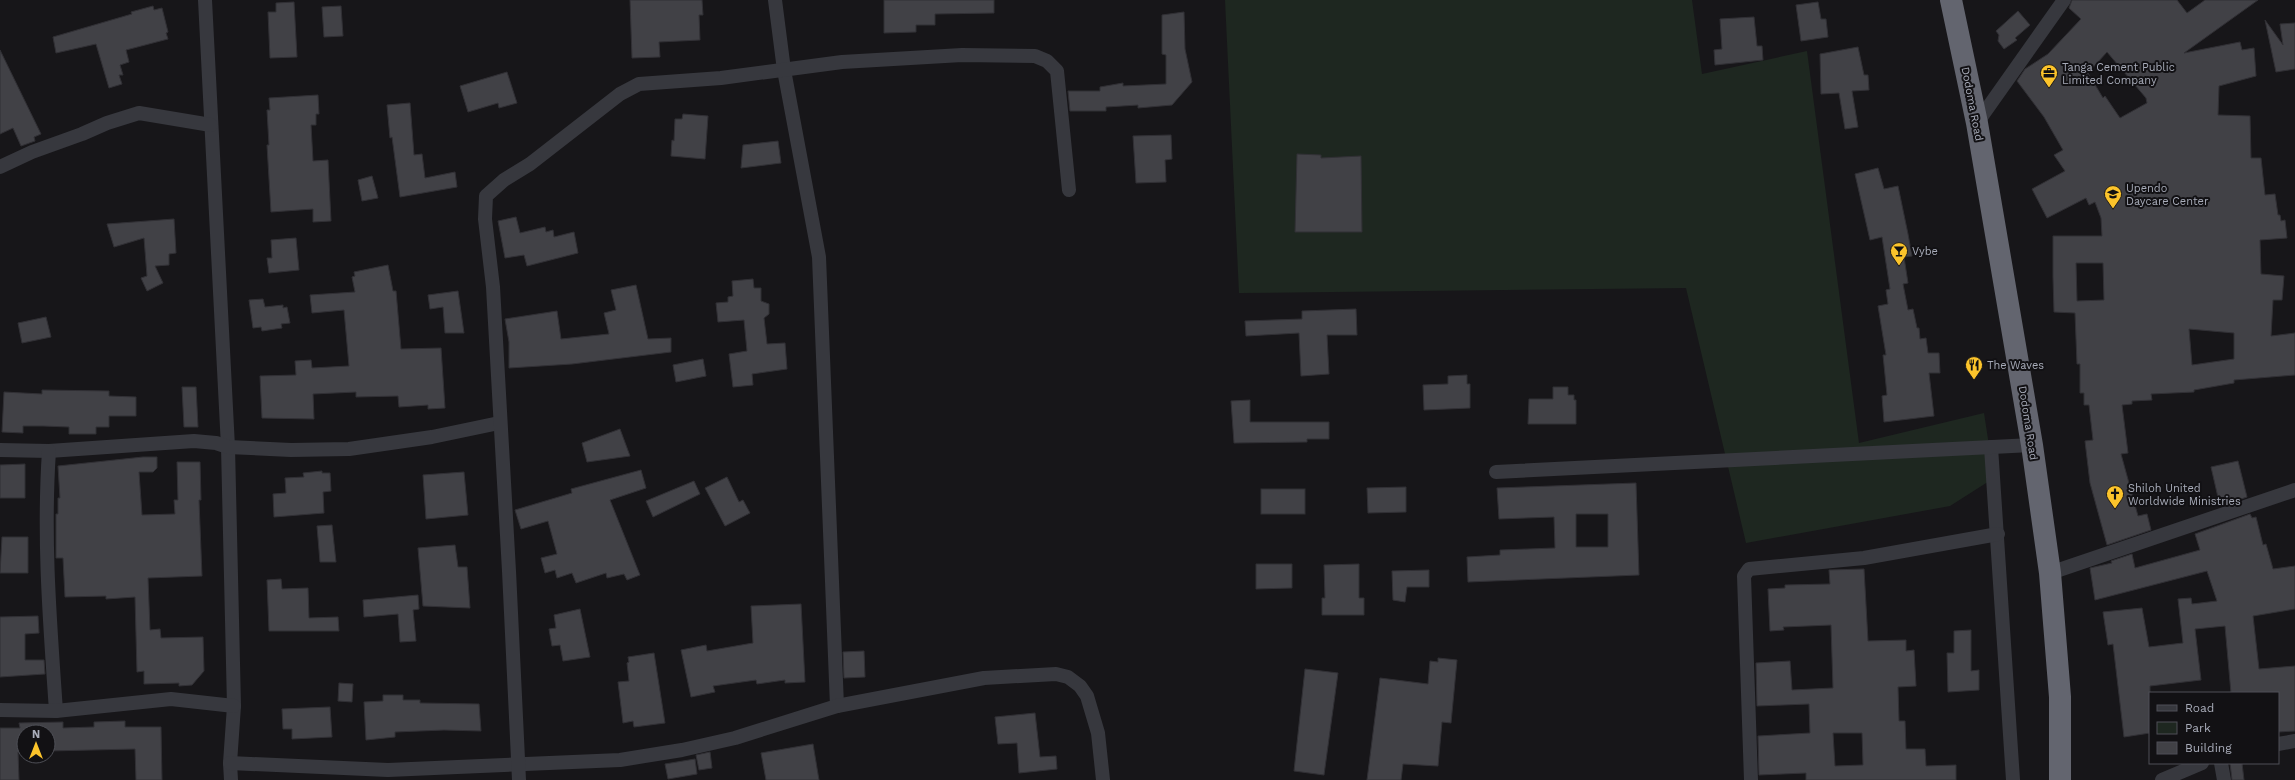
<svg xmlns="http://www.w3.org/2000/svg" width="2295" height="780" font-family="'Work Sans',sans-serif">
	<rect width="100%" height="100%" fill="#171619"/>
	<path fill="#1e2720" d="M1225 0H1692L1702 74 1807 51 1859 443 1984 413 1994 478 1950 506 1746 543 1686 288 1239 293Z"/>
	<g fill="#414146" stroke="#313035" fill-rule="evenodd">
		<path d="M630 0H702L703 15H699L700 40 659 42 660 57 632 58Z"/>
		<path d="M884 0H994V13L935 14V25H916V32L884 33Z"/>
		<path d="M2072 0H2177L2187 13 2205 0H2258L2184 53 2240 42 2242 50 2254 48 2256 76 2219 86 2218 115 2250 116 2251 158H2261L2265 195 2275 194 2278 215H2280L2281 221 2285 220 2287 238 2260 240 2261 274 2284 276 2282 300H2273L2271 336 2295 333V375L2234 380V383L2194 390V392L2151 394 2152 400 2132 401V404L2122 405 2128 453 2121 454 2138 516 2147 514 2151 530 2107 545 2090 483 2085 441 2093 440 2089 405H2084V393H2080V364H2077L2075 313 2054 312 2053 277V236H2102L2101 218 2095 202 2089 205 2086 198 2047 218 2032 189 2065 171 2054 155 2063 150 2044 117 2017 81 2025 69 2048 54 2081 19 2069 8ZM2107 52 2146 98 2147 103 2120 118 2105 96 2103 98 2088 73ZM2076 263H2103L2104 300 2077 301ZM2189 329 2234 333V359L2192 365Z"/>
		<path d="M294 2 297 57 270 58 268 12H276V3Z"/>
		<path d="M1818 2 1821 19H1826L1828 37 1801 41 1796 5Z"/>
		<path d="M153 6 154 10 162 8 168 32 166 33 168 39 126 50 129 62 120 65 123 75H119L122 84 109 88 96 44 56 53 53 37 132 14 131 12Z"/>
		<path d="M341 6 343 36 324 37 322 7Z"/>
		<path d="M2018 11 2030 25 2015 38 2017 40 2004 49 1998 41 1999 35 1996 31Z"/>
		<path d="M1184 12 1185 49 1192 82 1172 105 1138 108V105L1106 107V111H1070L1068 91H1100V87L1123 83V86L1166 84V55L1162 54V15Z"/>
		<path d="M1754 17 1757 46H1762L1763 60 1715 65 1714 50 1722 49 1720 19Z"/>
		<path d="M2265 20 2283 45 2280 24 2295 23V69L2276 72Z"/>
		<path d="M1858 47 1864 75H1868L1869 90 1852 91 1858 127 1845 129 1839 93 1821 94 1820 54Z"/>
		<path d="M0 50 41 134 34 137 35 141 21 146 13 128 0 134Z"/>
		<path d="M507 72 517 103 499 108 498 103 468 112 460 86Z"/>
		<path d="M318 95 319 114H316V125H311L313 161 328 160 331 221 313 222V209L271 212 267 145H269L267 110H270L269 98Z"/>
		<path d="M410 103 414 155 422 154 425 178 455 172 457 187 400 197 392 137 390 138 387 105Z"/>
		<path d="M683 114 708 116 705 159 671 156 672 140 674 141 675 119H682Z"/>
		<path d="M1171 135 1172 159 1165 160 1166 182 1136 183 1133 136Z"/>
		<path d="M778 141 781 163 741 168 743 145Z"/>
		<path d="M1297 154 1321 155V158L1361 156 1362 232H1295Z"/>
		<path d="M1878 168 1884 189 1898 186 1908 234 1912 256 1904 257 1908 283 1903 284 1908 310 1913 309 1917 328H1919L1920 339 1926 338 1928 353H1939L1940 373H1929L1934 416 1884 422 1882 396 1887 395 1883 355H1886L1878 306 1888 304 1886 290 1890 289 1882 237 1870 240 1855 174Z"/>
		<path d="M372 176 378 198 362 201 358 180Z"/>
		<path d="M516 217 520 233 545 227 546 232 553 230 554 237 574 232 578 253 527 266 524 255 505 258 498 221Z"/>
		<path d="M174 219 176 253 169 254V265L155 266 163 283 147 291 141 278 147 276 144 238 114 247 107 224Z"/>
		<path d="M296 238 299 270 269 273 267 258H272L271 240Z"/>
		<path d="M388 265 393 291H396L401 349 441 348 445 408 428 409V405L399 407 398 396 356 397V392L313 394 314 419 262 418 260 376 296 375 295 361 311 360 312 368 349 366 344 310 312 313 310 295 355 292 352 277 355 276 354 272Z"/>
		<path d="M753 279 754 288H761V301L769 304V314L764 318 767 344 785 343 787 369 752 374 753 385 733 387 729 354 747 351 744 320 718 322 716 303 728 302V297L733 296 732 281Z"/>
		<path d="M636 285 648 339 671 338V352L572 364 509 368V342L505 319 557 311 561 339 609 334 604 313 616 310 611 290Z"/>
		<path d="M458 291 464 333H445L443 307 430 309 428 295Z"/>
		<path d="M263 299 265 307 283 305V308L287 307 290 323 281 324 282 328 262 331 261 327 253 328 249 300Z"/>
		<path d="M1356 309 1357 335H1327L1329 374 1301 376 1299 333 1246 336 1245 321 1302 319V311Z"/>
		<path d="M46 317 51 337 22 343 18 323Z"/>
		<path d="M703 359 706 376 676 382 673 365Z"/>
		<path d="M1467 375V384H1470V408L1424 410 1423 385 1448 384V376Z"/>
		<path d="M182 387H196L198 427H184Z"/>
		<path d="M1553 387H1568V395H1574V400H1576V424H1528L1529 399H1553Z"/>
		<path d="M42 390 109 391V396L136 397V416H109V427H96V434H69V427L43 426H23V433L2 432 4 392 42 394Z"/>
		<path d="M1250 400V422H1329V439H1307V442L1234 443 1231 401Z"/>
		<path d="M620 429 630 456 587 462 582 443Z"/>
		<path d="M143 457H157V468L153 472H139L142 515 175 514 174 500H178L177 462H200L201 500H199L202 576 148 578 150 630 160 629 161 638 203 637 204 671 192 685 179 686V683L144 684V671L137 672 135 597 106 599V596L65 597 63 558H56V514H58V498H60L58 466Z"/>
		<path d="M2238 461 2247 497 2220 506 2211 467Z"/>
		<path d="M25 464V498H0V465Z"/>
		<path d="M641 470 646 488 610 500 640 575 627 580 624 574 607 578 606 573 576 583 572 573 557 578 555 570 545 573 541 558 557 554 548 521 521 529 515 510 572 493 571 489Z"/>
		<path d="M322 471V473H330L331 491 323 492 324 513 274 517 273 494 286 493 285 478 304 477 303 473Z"/>
		<path d="M464 472 468 515 426 519 423 475Z"/>
		<path d="M727 477 739 502 743 500 750 513 725 526 705 488Z"/>
		<path d="M694 481 700 494 653 517 646 501Z"/>
		<path d="M1636 483 1639 575 1468 582 1467 557 1500 555V550L1555 548 1554 517 1499 519 1497 488ZM1576 514H1608V547H1576Z"/>
		<path d="M1406 487V512L1368 513 1367 488Z"/>
		<rect x="1261" y="489" width="44" height="25"/>
		<path d="M2250 514 2252 518 2256 517 2263 545 2266 544 2273 569 2295 566V609L2253 616 2259 669 2295 666V731L2278 732V693H2231L2225 626 2195 629 2201 680 2150 686V733L2124 737 2113 644 2108 645 2103 612 2142 608 2149 647 2183 643 2178 599 2191 598 2192 604 2217 601 2207 571 2095 600 2090 568 2112 563 2111 561 2132 554 2135 568 2200 550 2195 534Z"/>
		<path d="M332 525 336 562H320L317 526Z"/>
		<path d="M2 537H28V573H0Z"/>
		<path d="M455 545 458 567H467L470 608 423 606 418 548Z"/>
		<path d="M1256 564H1292V588L1256 589Z"/>
		<path d="M1359 564V598H1364V615H1322V598H1325L1324 565Z"/>
		<path d="M1864 569 1868 641 1906 640V651L1914 650 1916 686 1898 687 1899 721H1905L1906 749H1925L1926 766 1956 765V780H1806V773L1759 775 1758 736 1810 733 1809 704 1757 706 1756 663 1790 661 1792 690 1833 688 1831 625 1783 627 1784 630 1770 631 1768 589 1785 588V585L1830 584 1829 570ZM1833 733H1862L1863 765 1835 766Z"/>
		<path d="M1429 570V587H1407L1405 602 1393 600 1392 571Z"/>
		<path d="M281 579 282 589 308 588 309 618 338 617 339 631H269L267 580Z"/>
		<path d="M418 595 419 609 413 610 416 641 400 642 398 614 364 617 363 600Z"/>
		<path d="M801 604 805 682 785 683V680L757 684 756 680 713 686 715 692 691 697 681 650 706 645 707 651 753 643 751 606Z"/>
		<path d="M580 609 590 657 563 661 560 645 552 646 549 629 556 628 554 615Z"/>
		<path d="M38 616 39 633 25 634V660H44L45 674 0 677V617Z"/>
		<path d="M1971 630V671L1979 670V690L1948 692 1947 653H1954V631Z"/>
		<path d="M864 651 865 677 844 678 843 652Z"/>
		<path d="M654 653 665 723 634 727 633 721 623 723 618 682 629 681 627 663 629 662 628 657Z"/>
		<path d="M1438 658 1457 660 1451 723 1442 722 1438 766 1403 764 1401 780H1367L1380 678 1428 684 1430 661 1438 662Z"/>
		<path d="M1305 669 1338 673 1324 775 1294 771Z"/>
		<path d="M339 683 353 684 352 702 338 701Z"/>
		<path d="M383 695H403V700H420V703L479 704 481 731 444 730 395 732V737L366 740 364 702 383 701Z"/>
		<path d="M330 707 332 737 292 739V729H283L282 709Z"/>
		<path d="M1035 713 1040 757 1056 756 1057 769 1019 773 1017 743 998 744 995 717Z"/>
		<path d="M125 721V727H161L162 780H136L135 749 48 751V732H24V752H18L19 780H0V728H20L19 723 63 722V728L94 727V722Z"/>
		<path d="M813 744 819 780H766L761 753Z"/>
		<path d="M710 752 712 768 699 770 696 755Z"/>
		<path d="M695 759 697 774 668 779 665 764Z"/>
		<path d="M2230 763H2242L2244 780H2232Z"/>
	</g>
	<g fill="none" stroke-linecap="round" stroke-linejoin="round">
		<g stroke="#37383e" stroke-width="14">
			<path d="M205 0 228 447 234 706 230 763 231 780"/>
			<path d="M775 0 784 70 819 257 837 706"/>
			<path d="M1977 123 2064 0"/>
			<path d="M0 167 32 152 82 134 107 123 139 113 211 125"/>
			<path d="M1991 447 2013 780"/>
			<path d="M0 450 49 451 194 441 216 443 228 447 291 450 349 449 432 437 499 423"/>
			<path d="M49 451C43 539 50 623 56 711"/>
			<path d="M1496 472 2032 445"/>
			<path d="M2050 573 2295 490"/>
			<path d="M0 710 56 711 171 699 234 706"/>
			<path d="M2278 744 2295 741"/>
			<path d="M230 763 388 770 620 760 682 750 735 738 837 706 984 678 1056 674 1068 677 1080 686 1087 696 1098 733 1103 780"/>
			<path d="M2221 763 2224 780"/>
			<path d="M519 780 509 571 493 287 485 219 486 196 504 180 530 164 620 94 639 84 721 78 842 62 962 55 1035 56 1047 61 1057 71 1069 190"/>
			<path d="M1751 780 1744 576 1749 569 1864 558 1998 534"/>
			<path d="M2162 780 2202 763"/>
		</g>
		<path stroke="#63656f" stroke-width="22" d="M1951 0 1977 123 2032 445 2050 573 2060 697V780"/>
	</g>
	<defs>
		<g id="office-pin" transform="scale(0.9)"><path d="M0 17L-7.5 6A9.5 9.5 0 1 1 7.5 6Z" fill="#fcc42b" stroke="#121114"/><path d="M-6-3h4V-5.5h4V-3h4V5H-6ZM-1-4.5V-3h2v-1.5ZM-6 0V1H6V0Z" fill="#111"/></g>
		<g id="school-pin" transform="scale(0.9)"><path d="M0 17L-7.5 6A9.5 9.5 0 1 1 7.5 6Z" fill="#fcc42b" stroke="#121114"/><path d="M0-5L7-2L0 1L-7-2ZM-4 1L0 2.5L4 1V4Q0 6-4 4Z" fill="#111"/></g>
		<g id="bar-pin" transform="scale(0.9)"><path d="M0 17L-7.5 6A9.5 9.5 0 1 1 7.5 6Z" fill="#fcc42b" stroke="#121114"/><path d="M-6-5H6L.8 .8V4.5H3.5V6h-7V4.5H-.8V.8Z" fill="#111"/></g>
		<g id="restaurant-pin" transform="scale(0.9)"><path d="M0 17L-7.5 6A9.5 9.5 0 1 1 7.5 6Z" fill="#fcc42b" stroke="#121114"/><path d="M-5-6h1v4h1v-4h1v4h1v-4h1v5L-1.5 .5V6h-2V.5L-5-1ZM5-6V6H3V1.5H1.5Q1.5-4 5-6Z" fill="#111"/></g>
		<g id="church-pin" transform="scale(0.9)"><path d="M0 17L-7.5 6A9.5 9.5 0 1 1 7.5 6Z" fill="#fcc42b" stroke="#121114"/><path d="M-1.2-6h2.4v3.5h3.3v2.4h-3.3V6h-2.4V-.1h-3.3v-2.4h3.3Z" fill="#111"/></g>
	</defs>
	<g fill-rule="evenodd">
		<use href="#office-pin" x="2049" y="73"/>
		<use href="#school-pin" x="2113" y="194"/>
		<use href="#bar-pin" x="1899" y="251"/>
		<use href="#restaurant-pin" x="1974" y="365"/>
		<use href="#church-pin" x="2115" y="494"/>
	</g>
	<g text-anchor="middle" dominant-baseline="central" stroke-width="4" stroke-linejoin="round" paint-order="stroke">
		<g font-size="11" fill="#a8acb9" stroke="#121114" text-anchor="start">
			<text x="2062" y="67">Tanga Cement Public<tspan x="2062" dy="13">Limited Company</tspan></text>
			<text x="2126" y="188">Upendo<tspan x="2126" dy="13">Daycare Center</tspan></text>
			<text x="1912" y="251">Vybe</text>
			<text x="1987" y="365">The Waves</text>
			<text x="2128" y="488">Shiloh United<tspan x="2128" dy="13">Worldwide Ministries</tspan></text>
		</g>
		<g font-size="11" fill="#a8acb9" stroke="#121114">
			<text transform="translate(1972 104) rotate(79)">Dodoma Road</text>
			<text transform="translate(2028 423) rotate(81)">Dodoma Road</text>
		</g>
	</g>
	<rect x="2149" y="692" width="130" height="72" fill="#121114" stroke="#4e4f56"/>
	<rect x="2157" y="705" width="20" height="6" fill="#37383e" stroke="#4e4f56"/>
	<text x="2185" y="712" font-size="12" fill="#a8acb9">Road</text>
	<rect x="2157" y="722" width="20" height="12" fill="#1e2720" stroke="#4e4f56"/>
	<text x="2185" y="732" font-size="12" fill="#a8acb9">Park</text>
	<rect x="2157" y="742" width="20" height="12" fill="#414146" stroke="#4e4f56"/>
	<text x="2185" y="752" font-size="12" fill="#a8acb9">Building</text>
	<g transform="translate(36 744)"><circle r="19" fill="#121114" stroke="#4e4f56"/>
	<path d="M0-3L7 15L0 10L-7 15Z" fill="#fcc42b"/>
	<text y="-6" font-size="11" font-weight="bold" text-anchor="middle" fill="#a8acb9">N</text>
	</g>
</svg>
